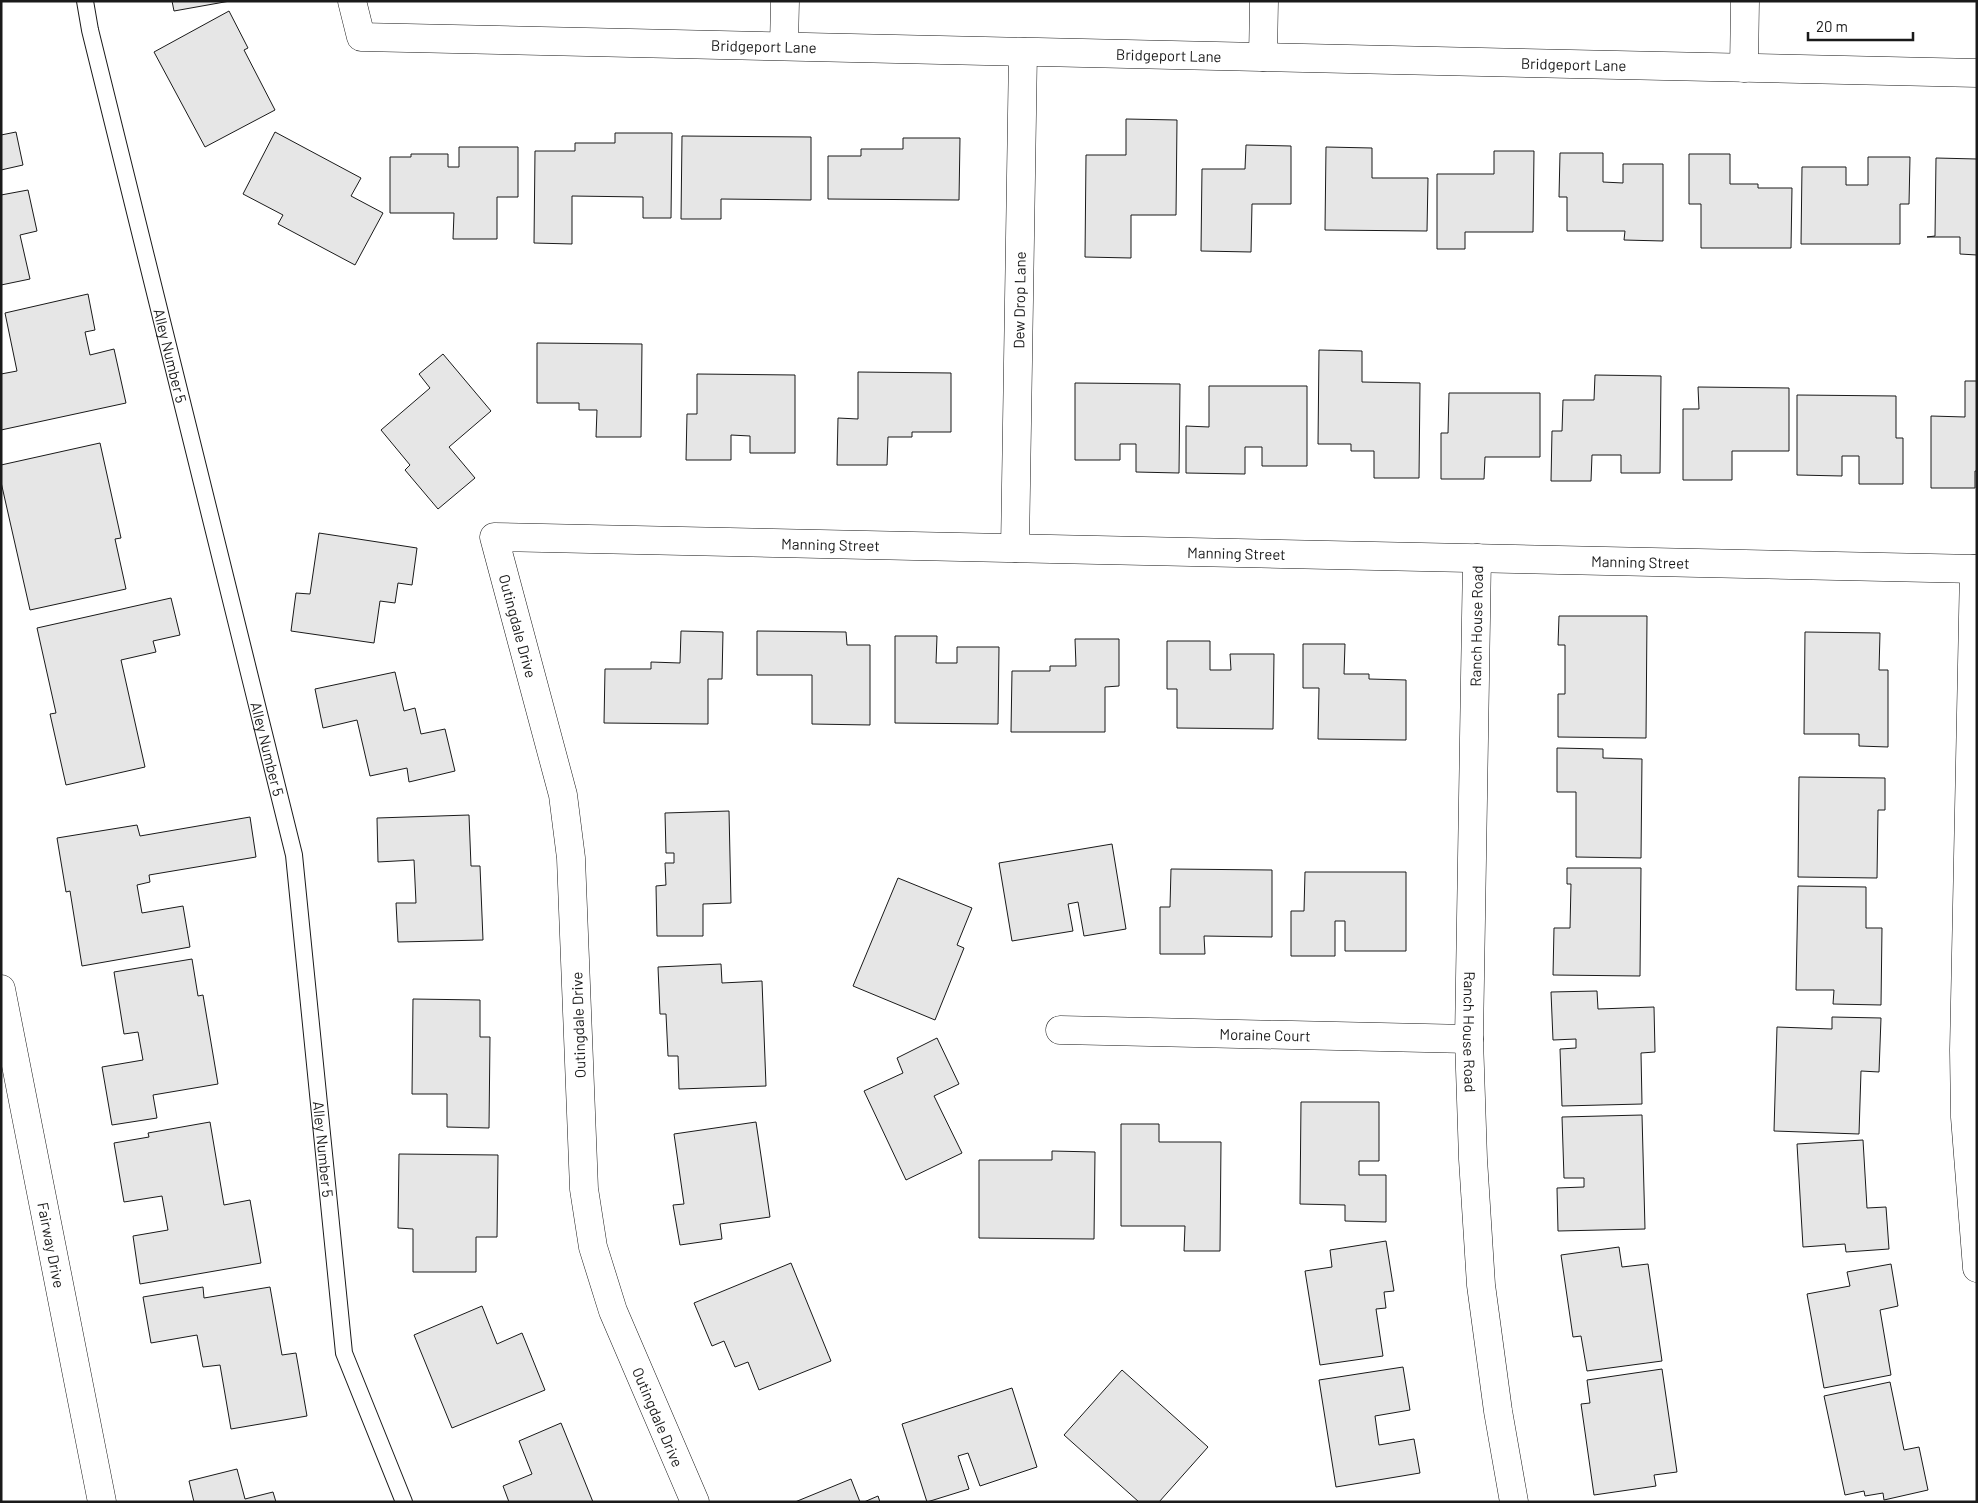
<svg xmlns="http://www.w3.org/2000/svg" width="1978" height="1503" font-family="Barlow,sans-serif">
	<rect width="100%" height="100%" fill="#fff"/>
	<g fill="#e6e6e6" stroke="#1a1a1a">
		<path d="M172 1H230L174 11Z"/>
		<path d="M229 11 248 48 244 50 275 110 205 147 154 52Z"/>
		<path d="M1126 119 1177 120 1176 215H1131V258L1085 257 1086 155H1126Z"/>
		<path d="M16 132 23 165 1 170V135Z"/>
		<path d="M275 132 361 178 351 196 383 213 355 265 278 224 283 215 243 194Z"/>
		<path d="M615 133H672L671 218H643V197L572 196V244L534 243 535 151H575V143H615Z"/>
		<path d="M682 136 811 137V200L721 199V219H681Z"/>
		<path d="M903 138H960L959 200 828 199V156H861V149H903Z"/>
		<path d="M1246 145 1291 146V204H1252L1251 252 1201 251 1202 169H1245Z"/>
		<path d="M459 147H518V197H497V239H453L454 213H390V157H411V154H448V167H459Z"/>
		<path d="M1326 147 1372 148V178H1428L1427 231 1325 230Z"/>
		<path d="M1494 151H1534L1533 232H1465V249H1437V174H1494Z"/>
		<path d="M1560 153H1603V182L1623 183V164H1663V241L1624 240 1625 231H1567V197H1559Z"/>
		<path d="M1689 154H1730V184H1758V188H1792L1791 248H1701V204H1689Z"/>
		<path d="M1868 157H1910L1909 204H1900V244H1801L1802 167H1846V185H1868Z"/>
		<path d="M1936 158 1977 159V255L1960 254V237H1927L1935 236Z"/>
		<path d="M28 190 37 231 20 235 30 279 1 285V195Z"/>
		<path d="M88 294 95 330 85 332 90 355 114 349 126 403 1 430V374L17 371 5 313Z"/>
		<path d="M537 343 642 344 641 437H596L597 410H579V403H537Z"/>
		<path d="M1319 350 1362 351V382L1420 383 1419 478H1374V451H1351V444H1318Z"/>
		<path d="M443 354 491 411 449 447 475 478 438 509 405 470 410 465 381 430 430 388 419 374Z"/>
		<path d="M858 372 951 373V432H912V437H888L887 465H837L838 418 858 419Z"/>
		<path d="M697 374 795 375V453H750V436L731 435V460H686L687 414H697Z"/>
		<path d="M1595 375 1661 376 1660 473H1621V455H1592L1591 481H1551L1552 431H1562L1563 400H1594Z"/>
		<path d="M1965 381H1977V471H1975V488H1931V416L1965 417Z"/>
		<path d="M1075 383 1180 384 1179 473 1136 472V444H1120V460H1075Z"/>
		<path d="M1209 386H1307V466H1262V447H1245V474L1186 473V426L1209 427Z"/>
		<path d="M1698 387 1789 388V451H1732V480H1683V409H1699Z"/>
		<path d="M1449 393H1540V457H1485L1484 479H1441V433H1448Z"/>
		<path d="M1797 395 1896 396V438H1903V484H1859V456H1842V476L1797 475Z"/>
		<path d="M100 443 121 538 115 539 126 589 30 610 1 482V465Z"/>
		<path d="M319 533 417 548 412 585 398 583 395 603 380 601 374 643 291 631 296 593 310 594Z"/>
		<path d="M171 598 180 635 153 641 156 652 121 660 145 767 66 785 50 714 56 713 37 628Z"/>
		<path d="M1559 616H1647L1646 738 1558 737V694H1565V645H1558Z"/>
		<path d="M681 631 723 632 722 679H708V724L604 723 605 669H651V662L680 663Z"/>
		<path d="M757 631 846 632 847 645H870V725L812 724V675H757Z"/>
		<path d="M1805 632 1880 633 1879 670H1888V747L1859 746V734H1804Z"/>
		<path d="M895 636H937L936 663H957V647H999L998 724 895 723Z"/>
		<path d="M1075 639H1119V686L1105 687V732H1011L1012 671H1050V666H1076Z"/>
		<path d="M1167 641H1210V670H1231L1230 654H1274L1273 729 1177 728V689H1167Z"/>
		<path d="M1303 644H1345L1344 674H1369V679L1406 680V740L1318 739 1319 688H1303Z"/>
		<path d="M395 672 404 711 415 708 421 734 445 729 455 771 409 782 407 768 370 776 357 720 323 728 315 689Z"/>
		<path d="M1557 748 1603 749V758L1642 759 1641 858 1576 857V792H1557Z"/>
		<path d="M1799 777 1885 778V810H1878L1877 878 1798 877Z"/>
		<path d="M729 811 731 903 703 904V936H657L656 886 666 885 665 863H674V853H666L665 813Z"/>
		<path d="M469 815 471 866H480L483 940 398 942 396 903H416L414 860 378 862 377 818Z"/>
		<path d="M250 817 256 857 149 875 150 882 137 885 142 913 183 906 190 947 82 966 70 891 66 892 57 838 137 825 140 836Z"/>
		<path d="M1112 844 1126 929 1084 936 1078 902 1068 904 1073 931 1012 941 999 863Z"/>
		<path d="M1567 868H1641L1640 976 1553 975 1554 928H1570L1571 884H1567Z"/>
		<path d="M1171 869 1272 870V937L1204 936 1205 954H1160V907H1170Z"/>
		<path d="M1305 872H1406V951H1345V921H1335V956H1291V911H1304Z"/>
		<path d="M898 878 972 908 957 945 964 948 935 1020 853 986Z"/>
		<path d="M1798 886 1866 887V928H1882L1881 1005 1833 1004 1834 990H1796Z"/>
		<path d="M192 959 198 996 203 995 218 1084 153 1095 157 1118 112 1125 102 1067 143 1060 138 1032 124 1034 114 972Z"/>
		<path d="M721 964 722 983 762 981 766 1086 679 1089 678 1056H668L666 1014H660L658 967Z"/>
		<path d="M1597 991 1598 1009 1654 1007 1655 1052 1641 1053 1642 1104 1562 1106 1560 1049 1576 1048V1039L1553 1040 1551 992Z"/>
		<path d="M413 999 480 1000V1037H490L489 1128 447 1127V1094H412Z"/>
		<path d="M1832 1017 1881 1018 1879 1072 1861 1071 1859 1134 1774 1131 1777 1027 1832 1029Z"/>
		<path d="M937 1038 959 1084 934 1096 962 1153 906 1180 864 1091 903 1073 897 1058Z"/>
		<path d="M1301 1102H1379V1161H1359V1175H1386V1222L1345 1221V1205L1300 1204Z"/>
		<path d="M1642 1115 1645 1229 1558 1231 1557 1188 1584 1187V1178H1564L1562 1117Z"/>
		<path d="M210 1122 224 1205 250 1200 261 1263 140 1284 133 1236 168 1230 162 1196 124 1202 114 1143 149 1137 148 1133Z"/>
		<path d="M756 1122 770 1217 720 1224 722 1239 680 1245 673 1205 684 1204 674 1134Z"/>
		<path d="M1121 1124H1159V1142H1221L1220 1251H1184L1185 1226H1121Z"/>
		<path d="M1863 1140 1867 1208 1886 1207 1889 1249 1846 1252 1845 1244 1803 1247 1797 1144Z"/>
		<path d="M1052 1151 1095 1152 1094 1239 979 1238V1160H1052Z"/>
		<path d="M399 1154 498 1155 497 1237H476V1272H413V1229L398 1228Z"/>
		<path d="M1386 1241 1394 1291 1384 1292 1386 1308 1376 1309 1383 1356 1320 1365 1305 1271 1332 1267 1330 1250Z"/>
		<path d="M1619 1247 1622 1267 1648 1264 1662 1361 1587 1371 1581 1336 1573 1337 1561 1255Z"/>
		<path d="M791 1263 831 1361 759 1390 748 1362 735 1367 724 1341 712 1346 694 1303Z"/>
		<path d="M1891 1264 1898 1306 1880 1310 1891 1375 1824 1388 1807 1294 1850 1286 1847 1272Z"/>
		<path d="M203 1287 204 1298 270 1287 282 1355 296 1353 307 1416 231 1429 220 1365 203 1367 197 1335 151 1343 143 1297Z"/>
		<path d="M482 1306 497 1344 522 1333 545 1390 452 1428 414 1335Z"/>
		<path d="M1403 1367 1410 1410 1375 1416 1379 1445 1414 1439 1420 1473 1336 1487 1319 1380Z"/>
		<path d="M1662 1369 1677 1472 1654 1475 1656 1486 1594 1495 1581 1404 1590 1403 1587 1380Z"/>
		<path d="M1122 1370 1208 1447 1159 1502H1139L1064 1435Z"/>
		<path d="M1890 1382 1904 1450 1919 1447 1928 1490 1884 1500 1883 1493 1865 1496 1864 1491 1845 1495 1824 1396Z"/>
		<path d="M1012 1388 1037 1467 980 1486 968 1453 958 1456 969 1489 927 1502 902 1424Z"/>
		<path d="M561 1423 593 1502H509L503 1486 532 1474 519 1441Z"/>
		<path d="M237 1469 245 1499 273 1492 276 1502H194L189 1481Z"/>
		<path d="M851 1479 860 1502H795Z"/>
		<path d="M878 1496 880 1502H864Z"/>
	</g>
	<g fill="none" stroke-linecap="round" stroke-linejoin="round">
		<g stroke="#1a1a1a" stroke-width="18">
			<g id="service">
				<path id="s1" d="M85 1 90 30 294 855 344 1353 404 1502"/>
			</g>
		</g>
		<g stroke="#1a1a1a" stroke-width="29">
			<g id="minor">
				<path id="s2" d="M352 1 361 37 1977 73"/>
				<path d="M784 46 785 1"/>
				<path d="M1263 57 1264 1"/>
				<path d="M1744 68 1745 1"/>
				<path id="s3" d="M1015 548 1023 52"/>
				<path id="s4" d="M1477 558 1469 1039 1473 1159 1481 1285 1498 1411 1514 1502"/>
				<path d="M1974 569 1964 1050 1965 1117 1977 1268"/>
				<path id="s5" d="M1 989 102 1502"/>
				<path id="s6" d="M1060 1030 1469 1039"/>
				<path id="s7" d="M695 1502 613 1311 593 1247 584 1189 571 858 563 795 494 537 1977 569"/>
			</g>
		</g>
		<use href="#service" stroke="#fff" stroke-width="16"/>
		<use href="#minor" stroke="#fff" stroke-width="28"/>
	</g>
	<g text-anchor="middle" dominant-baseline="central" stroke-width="4" stroke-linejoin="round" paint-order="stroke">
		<g font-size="15" fill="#1a1a1a" stroke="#fff">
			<text stroke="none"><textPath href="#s2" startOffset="440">Bridgeport Lane</textPath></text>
			<text stroke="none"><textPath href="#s2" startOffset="845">Bridgeport Lane</textPath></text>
			<text stroke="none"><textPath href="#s2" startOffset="1250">Bridgeport Lane</textPath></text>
			<text stroke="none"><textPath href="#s3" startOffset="248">Dew Drop Lane</textPath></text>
			<text stroke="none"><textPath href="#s1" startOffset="365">Alley Number 5</textPath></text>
			<text stroke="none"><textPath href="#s7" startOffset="1332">Manning Street</textPath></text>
			<text stroke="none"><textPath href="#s7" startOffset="1738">Manning Street</textPath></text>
			<text stroke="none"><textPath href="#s7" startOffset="2142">Manning Street</textPath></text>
			<text transform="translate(518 626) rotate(75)">Outingdale Drive</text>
			<text transform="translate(1476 626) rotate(-89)">Ranch House Road</text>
			<text stroke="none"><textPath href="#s1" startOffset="770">Alley Number 5</textPath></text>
			<text transform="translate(578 1025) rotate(-92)">Outingdale Drive</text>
			<text stroke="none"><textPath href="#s4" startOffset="474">Ranch House Road</textPath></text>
			<text stroke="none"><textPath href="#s6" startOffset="205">Moraine Court</textPath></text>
			<text stroke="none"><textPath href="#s1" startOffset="1175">Alley Number 5</textPath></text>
			<text stroke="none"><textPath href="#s5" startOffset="261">Fairway Drive</textPath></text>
			<text transform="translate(658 1417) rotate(67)">Outingdale Drive</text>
		</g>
	</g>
	<rect width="1978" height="1503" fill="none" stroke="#1a1a1a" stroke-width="5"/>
	<path d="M1808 32v8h105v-8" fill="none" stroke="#1a1a1a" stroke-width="2.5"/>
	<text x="1816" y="32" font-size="15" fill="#1a1a1a" stroke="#ffffff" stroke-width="4" paint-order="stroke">20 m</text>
</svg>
